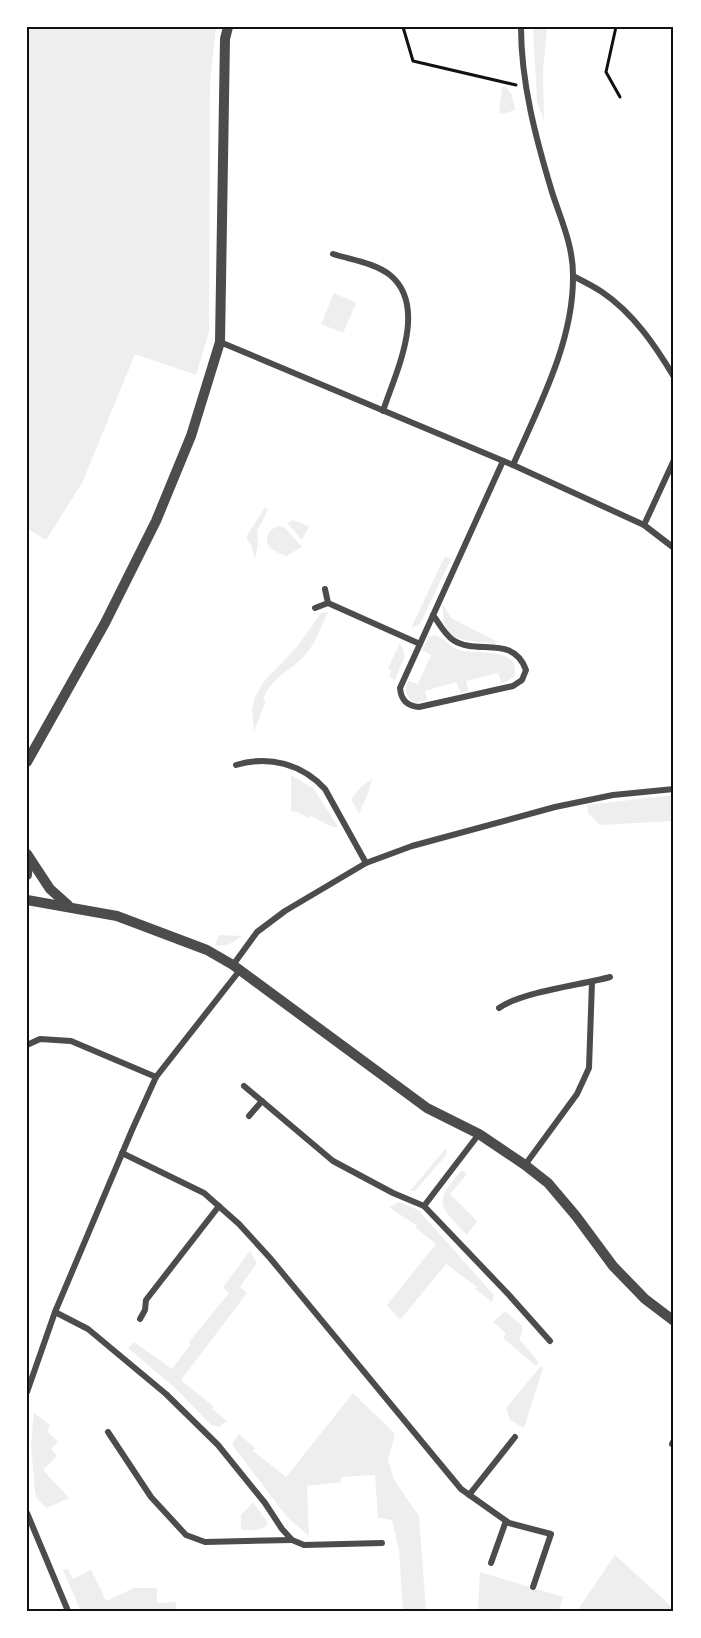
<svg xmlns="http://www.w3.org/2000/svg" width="701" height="1638" font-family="Barlow,sans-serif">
	<rect width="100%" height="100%" fill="#fff"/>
	<g fill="#eee">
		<path d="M27 27H216L210 83 209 332 196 375 135 354 82 483 46 540 27 528Z"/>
		<path d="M533 27H547L543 72 544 120 537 102Z"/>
		<path d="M502 87H506L512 95 515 110 502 114 499 112Z"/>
		<path d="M334 293 356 303 343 333 321 324Z"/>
		<path d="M265 507 268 510 257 531 258 543 255 560 251 545 246 537Z"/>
		<path d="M293 520 309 526 302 540 287 523Z"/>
		<path d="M279 526 284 527 302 547 286 556C282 554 275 552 272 549 262 541 269 528 279 526Z"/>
		<path d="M445 556 451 559 420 624 411 628Z"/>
		<path d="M443 604 451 618 496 641 495 644C465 639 440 645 443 604Z"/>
		<path d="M328 612C321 626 316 643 305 655 291 671 270 678 263 700L266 701 254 731 252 709 255 697 264 681 297 647 321 613Z"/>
		<path d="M434 635C445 637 449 647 459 650 475 655 523 646 514 677L502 684 498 673 466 681 469 691 461 693 456 682 425 691 427 700 416 703C407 698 403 691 408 681L418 684 431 655 422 650 428 638Z"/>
		<path d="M400 643 405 655 395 680 389 677 391 671 388 668Z"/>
		<path d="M291 775 314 789 338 827H333L311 816 309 818 297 812 291 811Z"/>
		<path d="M372 779 368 793 359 814 351 799 361 787Z"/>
		<path d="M674 795V821L600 825 588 813 587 805Z"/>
		<path d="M219 935 242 936C233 943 226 947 215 945Z"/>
		<path d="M446 1148 447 1154 415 1191H410Z"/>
		<path d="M462 1170 467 1174 450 1194 477 1221 467 1235C438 1205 433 1203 462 1170Z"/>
		<path d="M399 1202 418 1210 494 1295 492 1302 475 1289 477 1287 446 1264 400 1320 387 1305 436 1244 416 1228 417 1226 389 1207Z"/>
		<path d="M250 1251 257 1263 240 1287 247 1293 181 1380 213 1406 212 1409 227 1421 219 1427 211 1425 174 1387 128 1348 134 1342 172 1369 191 1344 189 1342 229 1293 223 1287Z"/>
		<path d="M505 1311 522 1326V1333L519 1339 539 1362 536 1366 503 1338 506 1333 493 1322Z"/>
		<path d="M541 1366 543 1368 524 1428 510 1420 506 1408Z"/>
		<path d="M353 1393 395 1434 388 1460 394 1480 419 1516 426 1611H403L399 1550 392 1520 378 1518 375 1475 341 1477V1482L307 1486 309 1536 287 1517 233 1446V1443L239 1434 255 1448 253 1451 286 1477Z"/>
		<path d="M34 1413 50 1425 47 1431 58 1442 51 1449 57 1456 43 1470 69 1498 47 1508 37 1499 35 1492 31 1445Z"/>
		<path d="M253 1502 268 1523C263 1532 251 1530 241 1530V1515Z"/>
		<path d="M615 1555 674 1609V1611H577Z"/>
		<path d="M68 1569 73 1579 91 1570 106 1601 134 1588H157V1603L176 1602V1611H81L63 1570Z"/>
		<path d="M480 1572 563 1597 559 1611H478Z"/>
	</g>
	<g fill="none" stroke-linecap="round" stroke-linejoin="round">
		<g stroke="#111" stroke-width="3">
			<path d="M403 27 413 61 516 85"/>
			<path d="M616 27 606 72 620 97"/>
		</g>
		<g stroke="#4c4c4c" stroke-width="6">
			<path d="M333 254C352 260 375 263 390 275 429 307 395 374 383 411"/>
			<path d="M573 276C583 281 593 286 602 292 633 313 655 345 674 377"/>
			<path d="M220 342 513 465 644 525 674 548"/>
			<path d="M513 465C539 406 574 341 573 275 573 245 561 220 552 192 536 139 521 83 521 27"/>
			<path d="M644 525 674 460"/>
			<path d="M328 603 420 644"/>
			<path d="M315 608 328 603 325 589"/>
			<path d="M433 615C439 623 444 634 453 640 477 656 513 634 526 670L522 680 513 686 419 707C407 706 401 700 400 688L503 461"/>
			<path d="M236 765C269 755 302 764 325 789L366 863"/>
			<path d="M233 965 257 932 285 911 366 863 412 846 555 807 613 795 674 789"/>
			<path d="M499 1008C521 992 581 985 610 977"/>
			<path d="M27 1045 40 1039 71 1041 156 1077"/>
			<path d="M244 1086 333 1161 393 1193 424 1206 509 1295 550 1341"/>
			<path d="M249 1116 262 1101"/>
			<path d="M122 1153 204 1193 239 1224 270 1258 461 1489 509 1523 551 1534 533 1587"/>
			<path d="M525 1165 577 1094 589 1068 592 982"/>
			<path d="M424 1206 479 1134"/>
			<path d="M55 1312 88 1329 166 1394 218 1445 265 1503 282 1529 292 1540 304 1545 382 1543"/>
			<path d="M140 1319 145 1310 146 1300 219 1206"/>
			<path d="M27 1392 55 1312 132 1130 156 1077 240 970"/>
			<path d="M108 1432 151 1497 186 1535 205 1542 292 1540"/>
			<path d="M672 1444 674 1440"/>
			<path d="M469 1495 515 1437"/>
			<path d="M27 1513 68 1611"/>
			<path d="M491 1563 506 1521"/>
		</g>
		<g stroke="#4c4c4c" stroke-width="10">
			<path d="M27 762 105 623 156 521 191 436 220 342 225 39 228 27"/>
			<path d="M27 854 50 889 68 905"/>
			<path d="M27 875 28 856"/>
			<path d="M27 900 117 916 207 950 233 965 427 1108 479 1134 525 1165 548 1183 576 1216 613 1266 645 1299 674 1321"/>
		</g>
	</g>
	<rect width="701" height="1638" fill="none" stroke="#ffffff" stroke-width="57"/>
	<rect x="28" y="28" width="644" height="1582" fill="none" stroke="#111" stroke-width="2"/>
</svg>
